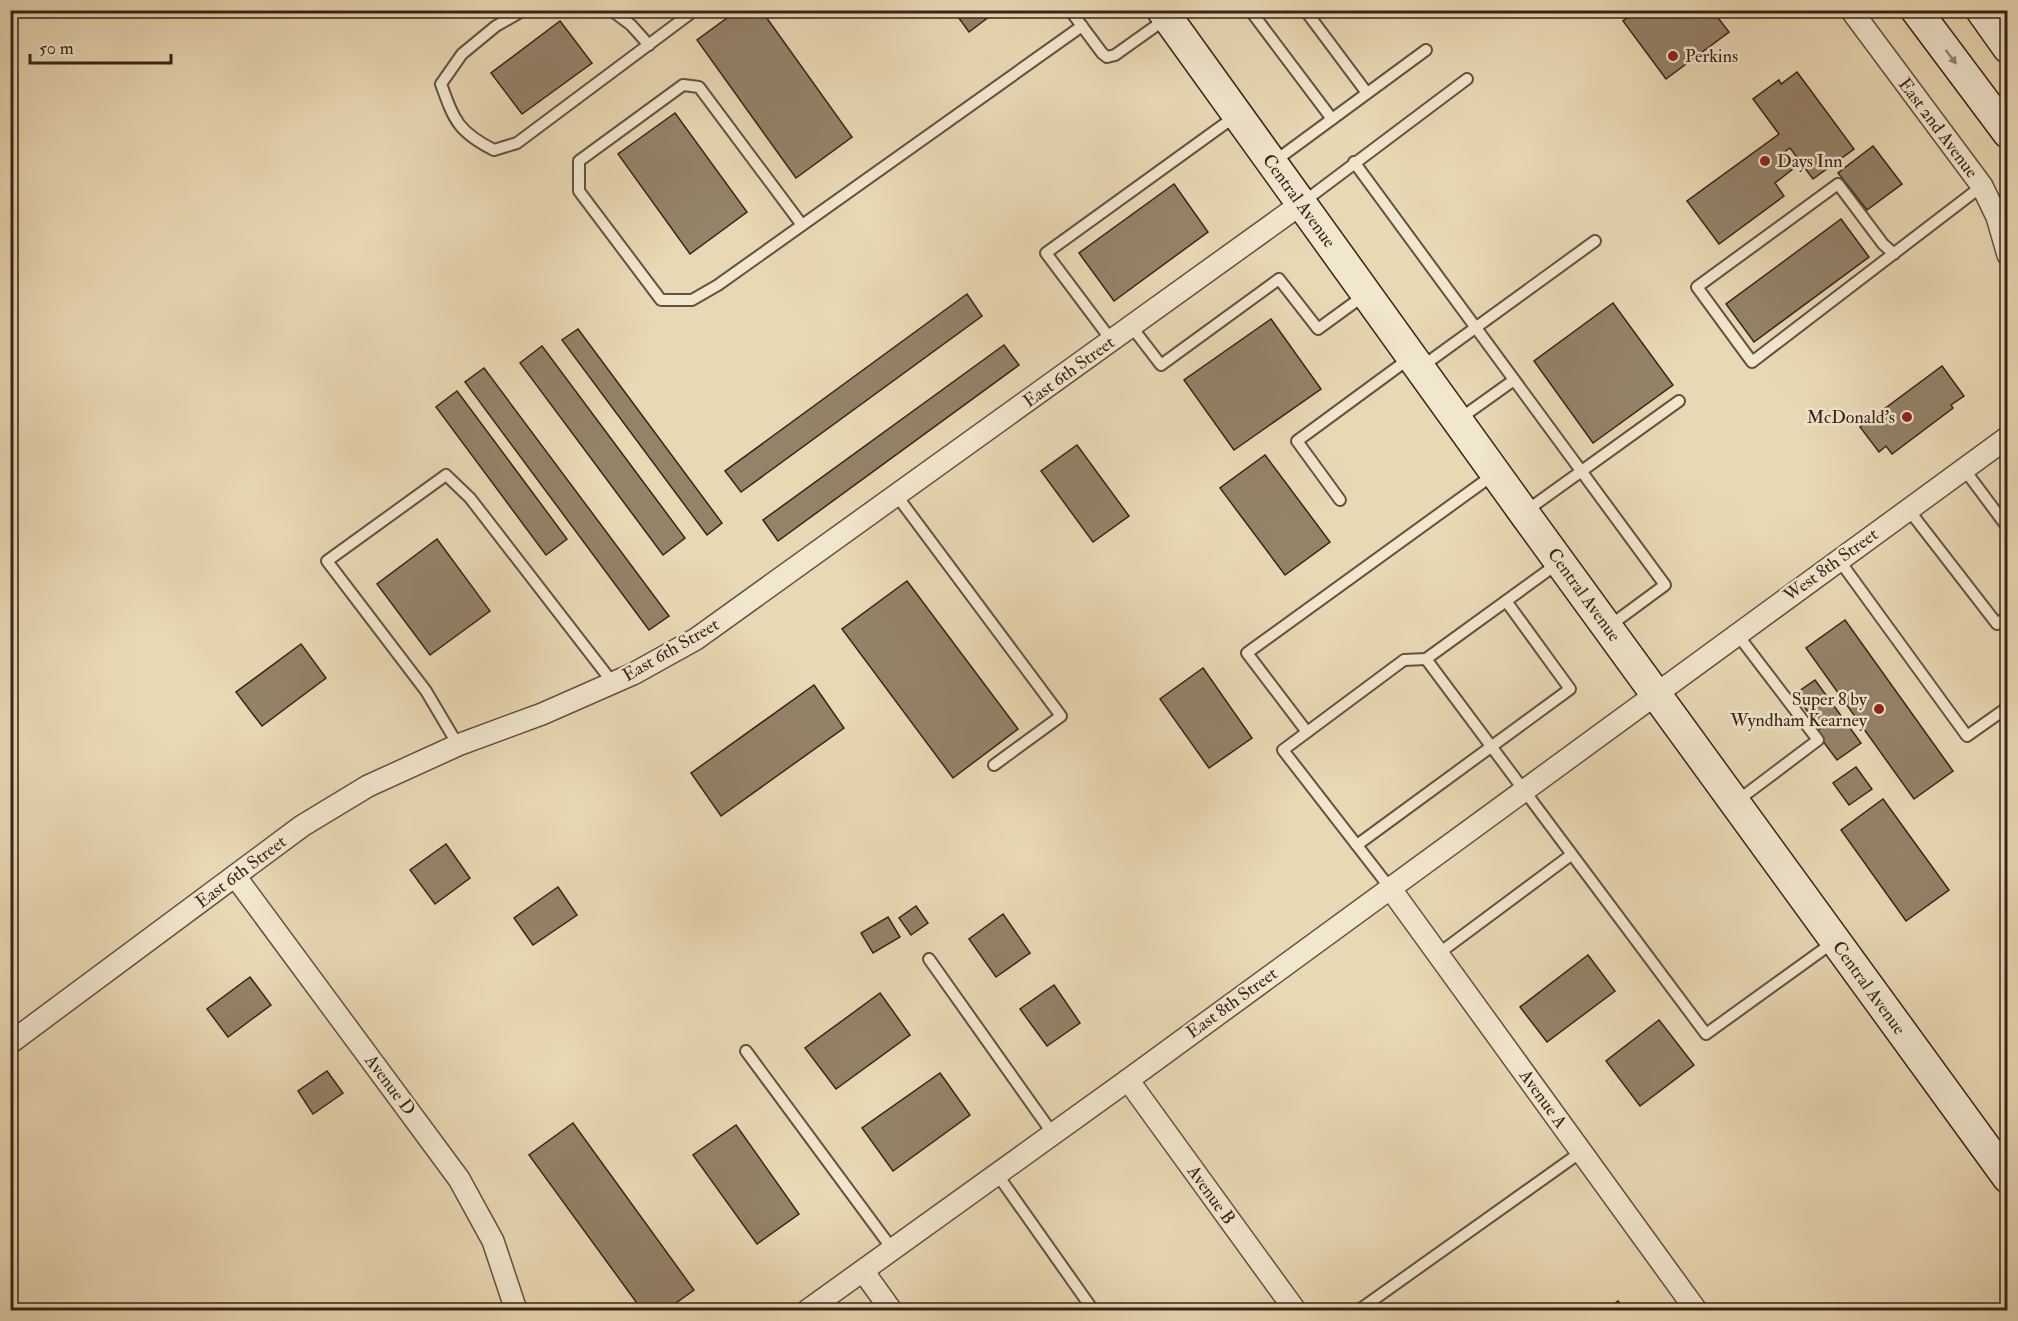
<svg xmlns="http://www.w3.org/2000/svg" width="2018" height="1321" font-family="'IM FELL Double Pica',serif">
	<rect width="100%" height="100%" fill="#e9d8b4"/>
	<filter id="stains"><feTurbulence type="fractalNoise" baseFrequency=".00333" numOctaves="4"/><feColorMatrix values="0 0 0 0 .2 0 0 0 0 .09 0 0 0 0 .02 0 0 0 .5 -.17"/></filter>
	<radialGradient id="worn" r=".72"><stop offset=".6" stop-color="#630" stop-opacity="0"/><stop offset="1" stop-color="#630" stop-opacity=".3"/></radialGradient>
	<g fill="#948269" stroke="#372418" stroke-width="1.5">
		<path d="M738 10H761L852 137 796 178 697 40Z"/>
		<path d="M953 10H998L969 32Z"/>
		<path d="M1637 10H1712L1729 32 1666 79 1623 21Z"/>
		<path d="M560 21 592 63 522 114 491 73Z"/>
		<path d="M1797 72 1854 149 1813 179 1790 148 1783 153 1794 168 1775 183 1784 196 1719 244 1687 201 1779 134 1753 99 1779 80 1781 84Z"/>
		<path d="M675 113 747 212 690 254 618 154Z"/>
		<path d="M1873 146 1902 184 1867 210 1838 173Z"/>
		<path d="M1174 184 1208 232 1114 301 1079 253Z"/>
		<path d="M1841 219 1869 257 1754 342 1726 304Z"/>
		<path d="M967 294 982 316 741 492 725 471Z"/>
		<path d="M1613 303 1673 385 1593 443 1534 361Z"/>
		<path d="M1271 319 1321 389 1234 450 1184 380Z"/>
		<path d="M578 329 722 523 707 535 562 340Z"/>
		<path d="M1004 345 1019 365 778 541 763 520Z"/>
		<path d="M542 346 685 538 663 555 520 363Z"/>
		<path d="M1942 366 1964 396 1951 405 1953 408 1892 454 1886 446 1879 452 1860 427Z"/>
		<path d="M484 368 669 616 649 630 465 382Z"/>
		<path d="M457 391 567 539 546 555 436 407Z"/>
		<path d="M1077 445 1129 516 1093 542 1041 471Z"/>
		<path d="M1265 455 1330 542 1285 575 1220 488Z"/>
		<path d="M437 539 490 611 430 655 377 584Z"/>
		<path d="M907 581 1018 729 953 778 842 629Z"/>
		<path d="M1845 620 1953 771 1914 799 1806 648Z"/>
		<path d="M301 644 326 678 262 726 236 692Z"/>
		<path d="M1203 668 1252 738 1209 768 1160 699Z"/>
		<path d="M1815 680 1861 743 1837 760 1816 732 1820 729 1795 694Z"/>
		<path d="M814 685 844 728 721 816 691 773Z"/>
		<path d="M1856 767 1872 789 1849 805 1833 783Z"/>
		<path d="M1883 799 1949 890 1906 921 1841 830Z"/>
		<path d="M446 844 470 878 435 904 410 870Z"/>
		<path d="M558 887 577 915 533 945 514 918Z"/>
		<path d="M916 906 928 923 911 935 899 918Z"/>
		<path d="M1003 914 1030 953 996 977 969 939Z"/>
		<path d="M888 917 900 937 873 953 861 933Z"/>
		<path d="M1588 955 1615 991 1547 1042 1520 1007Z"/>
		<path d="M250 977 271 1005 228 1037 207 1009Z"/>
		<path d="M1054 985 1080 1023 1047 1046 1020 1009Z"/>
		<path d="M880 993 910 1035 836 1089 805 1048Z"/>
		<path d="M1659 1020 1694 1065 1640 1106 1606 1061Z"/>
		<path d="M327 1071 343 1093 313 1114 298 1091Z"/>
		<path d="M940 1073 970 1115 893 1171 862 1128Z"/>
		<path d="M573 1123 694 1290 666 1310H642L529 1155Z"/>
		<path d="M736 1125 799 1214 757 1244 693 1155Z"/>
		<path d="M1618 1301 1625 1310H1605Z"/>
	</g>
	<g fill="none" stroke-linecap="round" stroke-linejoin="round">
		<g stroke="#64513f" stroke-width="14">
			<g id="lane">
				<path d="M524 10 496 26 462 54 441 84C454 120 458 132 494 150L517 143 695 10"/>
				<path d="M611 10 631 25 649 45"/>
				<path d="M1070 10 1102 53 1107 57 1115 55 1167 18"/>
				<path d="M1250 10 1332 119"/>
				<path d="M1305 10 1367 93"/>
				<path d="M1275 161 1426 50"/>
				<path d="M1354 162 1665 585 1608 627"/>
				<path d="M1302 203 1467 79"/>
				<path d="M802 225 699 87 683 85 579 161V191L661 300H692L718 285 1082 26"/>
				<path d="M1894 254 1883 244 1838 184 1697 287 1752 362 1982 186"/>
				<path d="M1131 326 1161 365 1279 279 1318 329 1366 294"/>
				<path d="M1112 341 1046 253 1237 115"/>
				<path d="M1420 368 1595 241"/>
				<path d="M1458 420 1514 380"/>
				<path d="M1964 469 2008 528"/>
				<path d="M897 496 1061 716 994 765"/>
				<path d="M1340 500 1297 441 1410 358"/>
				<path d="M1908 509 1997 624 2008 616"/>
				<path d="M1526 511 1679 401"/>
				<path d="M1839 560 1967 736 2008 707"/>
				<path d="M1737 634 1818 740 1737 801"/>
				<path d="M1426 659 1706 1034 1835 941"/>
				<path d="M1307 732 1247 653 1493 475"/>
				<path d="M458 745 426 691 327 561 446 475 470 498 613 683"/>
				<path d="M1357 845 1570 689 1506 601"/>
				<path d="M1390 888 1283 750 1404 660 1426 659 1557 564"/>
				<path d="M1438 954 1571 855"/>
				<path d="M929 959 1053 1134"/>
				<path d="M746 1051 893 1250"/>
				<path d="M997 1174 1093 1310"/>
				<path d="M1359 1310 1581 1152"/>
			</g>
		</g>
		<g stroke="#64513f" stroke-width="24">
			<g id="street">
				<path d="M1851 10 1982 186 1997 217 2008 255"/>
				<path d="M235 876 459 1179 493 1241 516 1310"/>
				<path d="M1390 888 1696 1310"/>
				<path d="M10 1043 302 826 368 786 458 745 542 714 633 674 696 639 1301 204"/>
				<path d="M1128 1080 1295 1310"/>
				<path d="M863 1271 891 1310"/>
				<path d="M808 1310 1128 1080 2008 437"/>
			</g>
		</g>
		<g stroke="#372418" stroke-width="33">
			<g id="secondary">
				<path d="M1162 10 1524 513 2008 1178"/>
				<path d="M1916 10 2008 133"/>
				<path d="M1981 10 2008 48"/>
			</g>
		</g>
		<use href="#lane" stroke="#f1e6ce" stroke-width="10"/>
		<use href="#street" stroke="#f1e6ce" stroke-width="21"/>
		<use href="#secondary" stroke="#f1e6ce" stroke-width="30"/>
	</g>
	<defs><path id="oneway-solid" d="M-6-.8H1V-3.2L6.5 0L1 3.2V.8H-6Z" transform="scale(1.5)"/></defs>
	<use fill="#948573" href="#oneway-solid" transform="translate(1951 57) rotate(53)"/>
	<g fill="#8f2418" stroke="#f1e6ce" stroke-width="2">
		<circle cx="1673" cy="56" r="6"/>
		<circle cx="1765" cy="161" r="6"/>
		<circle cx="1907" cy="417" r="6"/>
		<circle cx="1879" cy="709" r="6"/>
	</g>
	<g text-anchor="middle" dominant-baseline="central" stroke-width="5" stroke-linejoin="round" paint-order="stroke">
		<g font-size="18" fill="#372418" stroke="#f1e6ce" text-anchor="start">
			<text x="1685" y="56">Perkins</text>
			<text x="1777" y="161">Days Inn</text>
			<text x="1895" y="417" text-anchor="end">McDonald's</text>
			<text x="1867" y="699" text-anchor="end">Super 8 by<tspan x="1867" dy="21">Wyndham Kearney</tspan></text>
		</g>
		<g font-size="18" fill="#372418" stroke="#f1e6ce">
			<text transform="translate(1938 128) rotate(53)">East 2nd Avenue</text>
			<text transform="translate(1299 201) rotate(54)">Central Avenue</text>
			<text transform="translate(1069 372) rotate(-36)">East 6th Street</text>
			<text transform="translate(1831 565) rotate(-36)">West 8th Street</text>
			<text transform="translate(1584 595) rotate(54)">Central Avenue</text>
			<text transform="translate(671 650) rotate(-30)">East 6th Street</text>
			<text transform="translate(241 872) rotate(-37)">East 6th Street</text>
			<text transform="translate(1869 988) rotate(54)">Central Avenue</text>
			<text transform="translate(1232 1003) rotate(-36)">East 8th Street</text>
			<text transform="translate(390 1085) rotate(53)">Avenue D</text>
			<text transform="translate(1543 1099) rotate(54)">Avenue A</text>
			<text transform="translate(1211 1195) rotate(54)">Avenue B</text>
		</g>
	</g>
	<rect width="2018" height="1321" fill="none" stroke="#e9d8b4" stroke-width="36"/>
	<rect x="12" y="12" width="1994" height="1297" fill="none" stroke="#372418" stroke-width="3"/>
	<rect x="18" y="18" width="1982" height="1285" fill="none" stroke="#372418" stroke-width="1.5"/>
	<path d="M30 54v9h141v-9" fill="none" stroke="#372418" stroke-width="3"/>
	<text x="39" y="54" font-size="18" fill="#372418" stroke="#f1e6ce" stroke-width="4.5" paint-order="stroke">50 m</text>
	<rect width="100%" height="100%" filter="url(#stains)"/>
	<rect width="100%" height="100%" fill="url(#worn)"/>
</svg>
